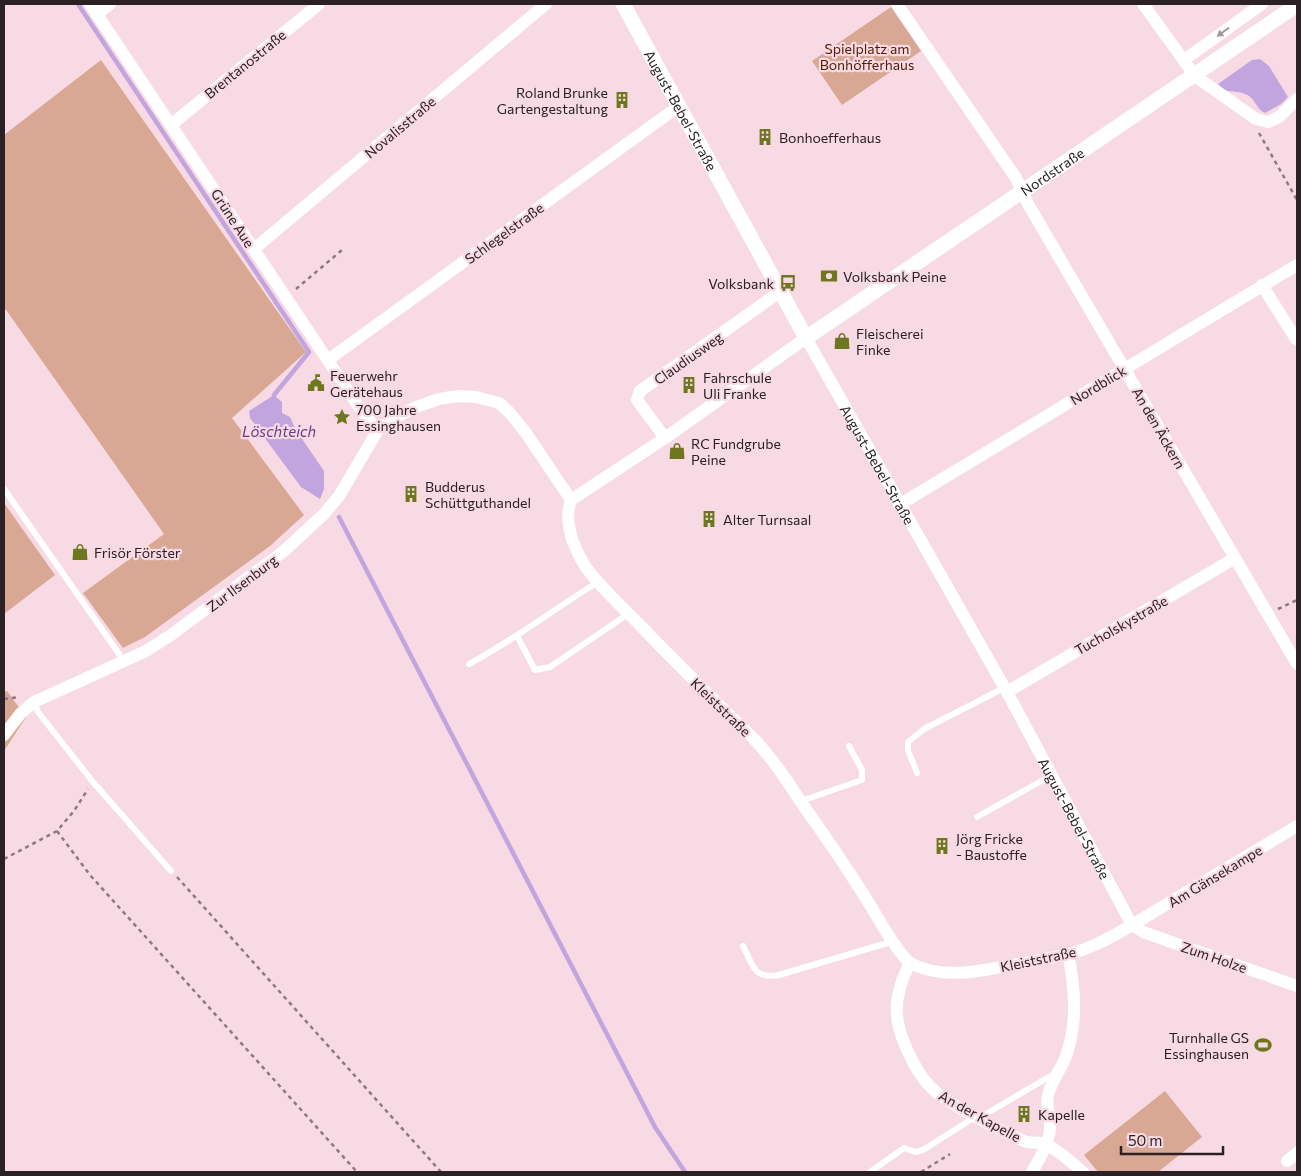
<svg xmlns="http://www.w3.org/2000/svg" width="1301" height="1176" font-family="Commissioner,sans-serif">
	<rect width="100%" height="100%" fill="#f8dae4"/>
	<g fill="#d9a894">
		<path d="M891 7 921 51 842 105 812 61Z"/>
		<path d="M101 60 306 352 232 418 304 515 270 546 145 637 123 648 83 593 164 534 4 307V135Z"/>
		<path d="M4 503 55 575 4 614Z"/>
		<path d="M7 691 26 717 4 751V692Z"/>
		<path d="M1165 1091 1202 1137 1158 1172H1098L1084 1155Z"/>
	</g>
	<g fill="#c2a4df">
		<path d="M1260 59 1269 66 1288 97 1281 104 1265 113C1255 108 1256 98 1245 94 1234 89 1226 95 1218 84L1252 60Z"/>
		<path d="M274 395 282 402V413L290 417 296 430 324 471V489L320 499 301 487 250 418 249 411Z"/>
	</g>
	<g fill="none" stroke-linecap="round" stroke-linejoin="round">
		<g stroke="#c2a4df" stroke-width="4.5">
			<path d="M78 4 309 352 274 395V399"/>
			<path d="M339 517 655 1127 685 1172"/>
		</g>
		<g stroke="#8d7980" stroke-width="2.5" stroke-dasharray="4 4" stroke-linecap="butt">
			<path d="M1259 133 1297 200"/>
			<path d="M296 289 342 250"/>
			<path d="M1278 609 1297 600"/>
			<path d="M4 699 19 697"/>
			<path d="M57 831 90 875 357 1172"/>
			<path d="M4 859 57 831 74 811 88 789"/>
			<path d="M177 877 441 1172"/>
			<path d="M921 1172 950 1154"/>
		</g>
		<g stroke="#fff" stroke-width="6">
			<path d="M4 489 124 661"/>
			<path d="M517 636 535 670 550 667 628 614"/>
			<path d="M469 664C514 640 554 609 598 582"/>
			<path d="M34 702 38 712 93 782 171 871"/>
			<path d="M917 773 908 750V742L924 729 1004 688"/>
			<path d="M801 801 862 780V770L849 746"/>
			<path d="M977 817 1052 775"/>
			<path d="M743 946C754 967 753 979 779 975L894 941"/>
			<path d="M979 1118 1054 1074"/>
			<path d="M870 1172 904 1148 916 1152 923 1150 975 1117"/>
		</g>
		<g stroke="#fff" stroke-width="12">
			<path d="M90 4 365 416 378 430"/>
			<path d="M897 4 1016 178 1028 204 1297 664"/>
			<path d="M1143 4 1195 76 1256 119 1268 122 1279 117 1297 99"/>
			<path d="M97 14 110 4"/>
			<path d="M1184 60 1262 4"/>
			<path d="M171 125 319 4"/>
			<path d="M254 249 546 4"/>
			<path d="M1262 285 1296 339"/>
			<path d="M328 360 679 106"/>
			<path d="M665 438 637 400 640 391 781 291"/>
			<path d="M899 505 1297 265"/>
			<path d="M1007 692 1235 558"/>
			<path d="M4 735 21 713 34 702 146 651 171 635 284 551 324 514 339 496 378 430 391 420 416 407 439 399 458 396 476 397 499 403 509 412 526 433 571 500"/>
			<path id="s1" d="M1297 826 1132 925C1117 934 1101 943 1085 949 1067 956 1048 958 1029 962 992 968 948 982 912 964 899 957 876 914 867 900 847 868 825 836 803 805 788 782 773 759 754 739 715 701 676 663 638 623 620 605 600 587 585 566 573 546 563 522 571 500L665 438 806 338 1007 692 1132 925 1143 932 1297 986"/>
			<path d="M910 963C891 1000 893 1024 912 1060 918 1072 927 1085 937 1093 963 1112 995 1128 1024 1141 1031 1144 1040 1141 1047 1145 1060 1151 1072 1163 1083 1172"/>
			<path d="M1287 1161 1297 1153"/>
			<path d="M1032 1172C1040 1159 1052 1138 1050 1122 1049 1111 1045 1103 1049 1092 1053 1078 1063 1067 1067 1053 1078 1021 1075 987 1068 954"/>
		</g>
		<path stroke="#fff" stroke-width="15" id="s2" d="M623 4 806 338 1297 5"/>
	</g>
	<defs><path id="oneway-solid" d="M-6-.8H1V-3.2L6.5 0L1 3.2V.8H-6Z" transform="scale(1.25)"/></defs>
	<use fill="#a09b9c" href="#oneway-solid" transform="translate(1223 32) rotate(144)"/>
	<defs>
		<g id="building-bare" transform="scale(1.35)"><path d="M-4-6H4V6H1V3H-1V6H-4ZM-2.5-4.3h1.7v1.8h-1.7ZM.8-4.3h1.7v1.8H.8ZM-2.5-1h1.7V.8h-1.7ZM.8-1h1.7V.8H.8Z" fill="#6e7620" stroke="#f8dae4" stroke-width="2.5" paint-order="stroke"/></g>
		<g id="bank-bare" transform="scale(1.35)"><path d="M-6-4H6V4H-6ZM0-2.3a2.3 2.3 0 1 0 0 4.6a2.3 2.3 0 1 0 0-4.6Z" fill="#6e7620" stroke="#f8dae4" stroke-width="2.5" paint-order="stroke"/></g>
		<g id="bus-bare" transform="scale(1.35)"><path d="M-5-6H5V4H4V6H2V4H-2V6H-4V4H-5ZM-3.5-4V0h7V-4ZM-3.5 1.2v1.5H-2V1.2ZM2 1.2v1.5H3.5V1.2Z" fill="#6e7620" stroke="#f8dae4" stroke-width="2.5" paint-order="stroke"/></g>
		<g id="shop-bare" transform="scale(1.35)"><path d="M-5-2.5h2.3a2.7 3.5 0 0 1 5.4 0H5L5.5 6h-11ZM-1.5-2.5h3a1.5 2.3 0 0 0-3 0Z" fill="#6e7620" stroke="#f8dae4" stroke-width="2.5" paint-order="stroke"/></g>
		<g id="civic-bare" transform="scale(1.35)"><path d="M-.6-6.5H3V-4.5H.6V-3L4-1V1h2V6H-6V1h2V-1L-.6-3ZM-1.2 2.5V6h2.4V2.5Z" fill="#6e7620" stroke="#f8dae4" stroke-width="2.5" paint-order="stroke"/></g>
		<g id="sight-bare" transform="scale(1.35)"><path d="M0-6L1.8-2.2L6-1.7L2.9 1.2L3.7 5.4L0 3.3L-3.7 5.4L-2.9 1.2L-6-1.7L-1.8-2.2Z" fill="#6e7620" stroke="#f8dae4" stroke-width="2.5" paint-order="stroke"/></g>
		<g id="stadium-bare" transform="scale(1.35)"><path d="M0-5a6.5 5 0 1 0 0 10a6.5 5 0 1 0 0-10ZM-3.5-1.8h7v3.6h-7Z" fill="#6e7620" stroke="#f8dae4" stroke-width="2.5" paint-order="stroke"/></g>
	</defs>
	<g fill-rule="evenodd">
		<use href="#building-bare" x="622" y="100"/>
		<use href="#building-bare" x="765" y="137"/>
		<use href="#bank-bare" x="829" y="276"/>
		<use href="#bus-bare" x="788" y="283"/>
		<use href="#shop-bare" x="842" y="341"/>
		<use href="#civic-bare" x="316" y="383"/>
		<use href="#building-bare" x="689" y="385"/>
		<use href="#sight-bare" x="342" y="417"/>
		<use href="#shop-bare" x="677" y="451"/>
		<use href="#building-bare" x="411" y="494"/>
		<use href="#building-bare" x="709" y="519"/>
		<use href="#shop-bare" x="80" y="552"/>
		<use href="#building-bare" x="942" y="846"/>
		<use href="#stadium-bare" x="1263" y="1045"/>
		<use href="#building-bare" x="1024" y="1114"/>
	</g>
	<g text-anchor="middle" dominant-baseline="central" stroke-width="4.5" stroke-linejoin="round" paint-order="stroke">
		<g font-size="14" fill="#551a00" stroke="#f8dae4">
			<text x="867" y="48">Spielplatz am<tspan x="867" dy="16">Bonhöfferhaus</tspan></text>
		</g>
		<g font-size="14" fill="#2b2024" stroke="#f8dae4">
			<text transform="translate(245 64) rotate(-39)">Brentanostraße</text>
			<text stroke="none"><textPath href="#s2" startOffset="121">August-Bebel-Straße</textPath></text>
			<text transform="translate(400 127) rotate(-40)">Novalisstraße</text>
			<text stroke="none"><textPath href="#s2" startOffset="678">Nordstraße</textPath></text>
			<text transform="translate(233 218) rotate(57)">Grüne Aue</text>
			<text transform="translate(504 233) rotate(-36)">Schlegelstraße</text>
			<text transform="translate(688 358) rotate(-35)">Claudiusweg</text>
			<text transform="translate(1098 385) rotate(-31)">Nordblick</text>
			<text transform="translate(1159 428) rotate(60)">An den Äckern</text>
			<text stroke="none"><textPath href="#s1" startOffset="1440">August-Bebel-Straße</textPath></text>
			<text transform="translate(242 583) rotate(-37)">Zur Ilsenburg</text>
			<text transform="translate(1121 625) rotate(-30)">Tucholskystraße</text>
			<text transform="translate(721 707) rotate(44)">Kleiststraße</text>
			<text stroke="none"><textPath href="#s1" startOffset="1845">August-Bebel-Straße</textPath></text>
			<text transform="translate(1215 876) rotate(-31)">Am Gänsekampe</text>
			<text transform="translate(1214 957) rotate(19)">Zum Holze</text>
			<text transform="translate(1038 959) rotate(-12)">Kleiststraße</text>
			<text transform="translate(980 1116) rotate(29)">An der Kapelle</text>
		</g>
		<g font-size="14" fill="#2b2024" stroke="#f8dae4" text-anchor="start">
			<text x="608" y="92" text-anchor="end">Roland Brunke<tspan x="608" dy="16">Gartengestaltung</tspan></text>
			<text x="779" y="137">Bonhoefferhaus</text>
			<text x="843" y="276">Volksbank Peine</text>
			<text x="774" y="283" text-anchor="end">Volksbank</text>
			<text x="856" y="333">Fleischerei<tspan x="856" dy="16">Finke</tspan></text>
			<text x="330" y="375">Feuerwehr<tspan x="330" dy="16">Gerätehaus</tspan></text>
			<text x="703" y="377">Fahrschule<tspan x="703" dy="16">Uli Franke</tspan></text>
			<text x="356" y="409">700 Jahre<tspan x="356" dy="16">Essinghausen</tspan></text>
			<text x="691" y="443">RC Fundgrube<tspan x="691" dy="16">Peine</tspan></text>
			<text x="425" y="486">Budderus<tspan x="425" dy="16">Schüttguthandel</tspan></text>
			<text x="723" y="519">Alter Turnsaal</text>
			<text x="94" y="552">Frisör Förster</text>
			<text x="956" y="838">Jörg Fricke<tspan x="956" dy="16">- Baustoffe</tspan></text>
			<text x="1249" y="1037" text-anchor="end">Turnhalle GS<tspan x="1249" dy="16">Essinghausen</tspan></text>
			<text x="1038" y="1114">Kapelle</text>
		</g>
		<g font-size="15" font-style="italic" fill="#663e85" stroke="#f8dae4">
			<text x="279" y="431">Löschteich</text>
		</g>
	</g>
	<rect width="1301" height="1176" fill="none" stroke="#2b2024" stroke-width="10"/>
	<path d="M1121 1146v8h102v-8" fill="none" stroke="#2b2024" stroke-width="2.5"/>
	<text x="1128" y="1146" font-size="15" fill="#2b2024" stroke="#f8dae4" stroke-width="4" paint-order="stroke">50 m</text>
</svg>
